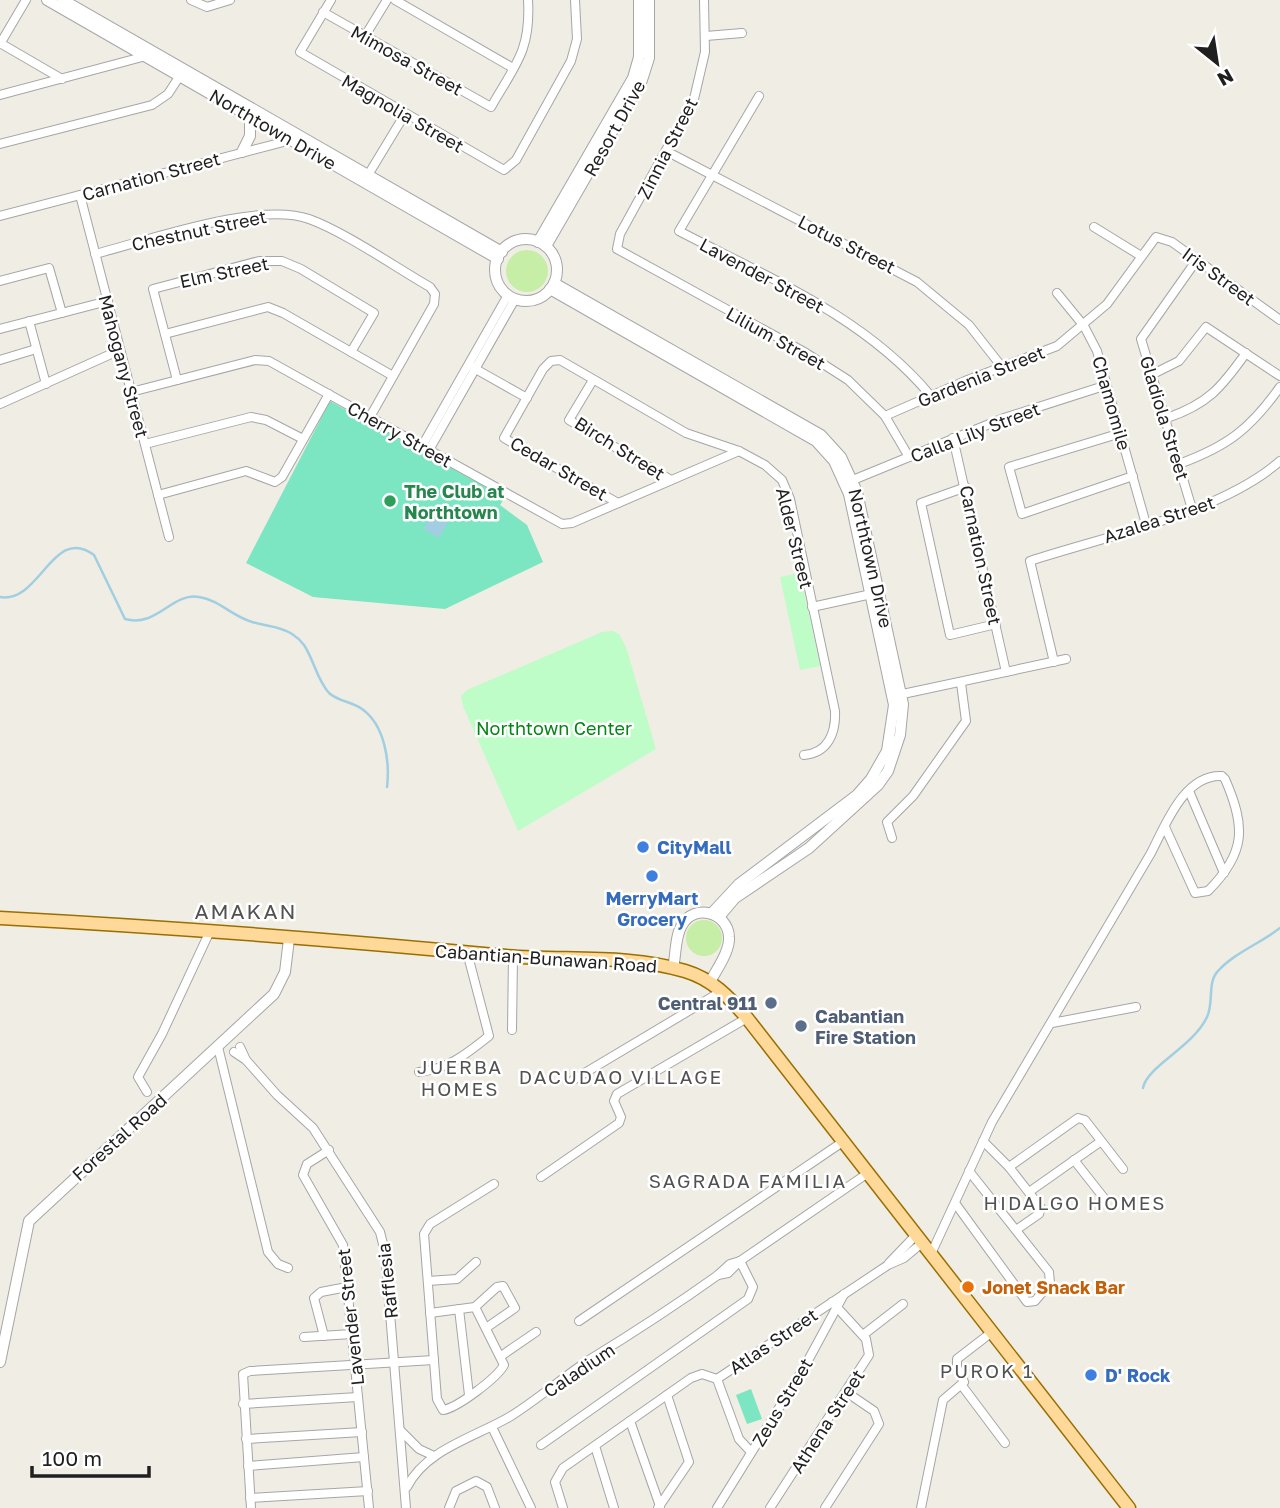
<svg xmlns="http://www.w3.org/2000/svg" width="1280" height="1508" font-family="'Golos Text',sans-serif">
	<rect width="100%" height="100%" fill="#f0ede4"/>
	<g fill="#c6eea6">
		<circle cx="527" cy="271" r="21"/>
		<circle cx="704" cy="938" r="18"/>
	</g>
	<g fill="#befdc7">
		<path d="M800 573 820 666 800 670 780 577Z"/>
		<path d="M613 631 619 634 626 647 656 749 518 831 463 706 461 696 467 690 602 632Z"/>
	</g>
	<g fill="#7ce5c2">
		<path d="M330 401 505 497 500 505 527 525 543 562 445 609 313 597 246 563Z"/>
		<path d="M751 1389 762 1419 747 1424 736 1395Z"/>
	</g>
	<path fill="#a1cfe1" d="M438 503 454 512 439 538 423 529Z"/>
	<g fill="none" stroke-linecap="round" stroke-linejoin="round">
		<g stroke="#a1cfe1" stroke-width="2.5">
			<path d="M0 597C40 604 53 524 94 555L125 619C157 628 172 592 199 597 219 600 232 616 252 622 265 626 281 626 292 634 297 637 301 641 304 645 314 660 317 680 329 693 339 702 351 701 362 709 385 725 390 762 387 787"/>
			<path d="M1143 1088C1147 1066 1193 1047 1207 1017 1214 1003 1207 982 1218 971 1234 953 1261 943 1280 928"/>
		</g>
		<g stroke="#a6a6a6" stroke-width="10">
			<g id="minor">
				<path d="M191 0 207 7 230 0"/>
				<path d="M331 0 300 52 504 170 516 160 571 61 577 39 575 0"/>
				<path d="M395 0 513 68"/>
				<path d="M704 0 705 52 694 99 620 234 617 249 806 353 848 380 885 416 909 457"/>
				<path d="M323 12 491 107C515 65 531 51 528 0"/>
				<path d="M365 36 387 0"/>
				<path d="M706 36 742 33"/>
				<path d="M0 43 62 79"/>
				<path d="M0 44 26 0"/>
				<path d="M0 95 146 56"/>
				<path d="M759 96 679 231C767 277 865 317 930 395"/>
				<path d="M0 144 152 105 168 94 183 71"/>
				<path d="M668 152 917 282 969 325 1002 367"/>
				<path d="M365 180 405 114"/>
				<path d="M80 195 169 537"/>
				<path d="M0 216 295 139"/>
				<path d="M1094 227 1141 256"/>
				<path d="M95 254C150 240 258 201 309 219 345 232 395 267 430 287L435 294 434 304 370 417"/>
				<path d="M0 281 49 268 62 313"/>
				<path d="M1057 293 1084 326 1097 351 1146 524"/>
				<path d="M29 321 46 384"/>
				<path d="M0 329 108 301"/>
				<path d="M165 334 268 307 283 313 393 376"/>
				<path d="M0 360 36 349"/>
				<path d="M472 367 527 398"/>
				<path d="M1153 374 1179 361 1206 327 1280 376"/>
				<path d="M177 380 153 289 259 261H282L301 269 374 313 351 352"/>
				<path d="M593 380 569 420 671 480"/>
				<path d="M131 392 255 360 269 361 562 524 572 523 739 451"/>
				<path d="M0 404 120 350"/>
				<path d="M885 416 965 381 1057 346 1107 304 1156 237 1172 242 1280 320"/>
				<path d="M1167 418C1208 404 1221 388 1246 353"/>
				<path d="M1121 433 1009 467 1022 514 1133 476"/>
				<path d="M953 438 1006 672"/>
				<path d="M145 444 251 417 266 420 303 439"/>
				<path d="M422 446 508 295"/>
				<path d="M429 450 515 299"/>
				<path d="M1179 464C1228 446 1250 429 1280 387"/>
				<path d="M848 482 1004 418 1107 385"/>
				<path d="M966 487 921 503 950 635 996 624"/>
				<path d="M158 495 246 471 275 482 282 477 329 394"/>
				<path d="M618 503 504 438 543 369 551 361 560 360 686 433 739 451 765 465 782 480 790 499 835 711C836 733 828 753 804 755"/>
				<path d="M1192 509 1141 339 1196 261"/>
				<path d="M812 607 876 593"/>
				<path d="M1054 662 1030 561C1106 536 1221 513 1280 461"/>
				<path d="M898 695 1066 659"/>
				<path d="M1189 791 1224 873"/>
				<path d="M892 838 887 822 913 796 966 721 961 683"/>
				<path d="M1052 1023 1136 1007"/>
				<path d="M512 1030 513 956"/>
				<path d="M218 1047 268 1252 278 1264 288 1268"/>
				<path d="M240 1047 246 1060"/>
				<path d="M234 1052 246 1060 277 1095 313 1128 380 1232 385 1252 406 1508"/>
				<path d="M419 1072C449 1069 466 1054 489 1036L467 952"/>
				<path d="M573 1080 722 991"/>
				<path d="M147 1092 138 1077 162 1034 210 931"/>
				<path d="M983 1141 1009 1167 1041 1208 1039 1214 1016 1230"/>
				<path d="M329 1150 307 1164 303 1175 343 1245 369 1508"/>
				<path d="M1074 1160 1104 1198"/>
				<path d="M1009 1167 1078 1118 1085 1120 1123 1169"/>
				<path d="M541 1177 619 1123 621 1117 614 1101 617 1094 747 1018"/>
				<path d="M1029 1192 1100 1142"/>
				<path d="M955 1203 1027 1302 1035 1301 1050 1283 1049 1272 969 1171"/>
				<path d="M931 1254 992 1122 1151 853C1165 826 1184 774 1222 776L1225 779C1246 827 1246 853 1208 891L1195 893 1165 827"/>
				<path d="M889 1263 916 1235"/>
				<path d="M718 1275 728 1273 740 1261 868 1173"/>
				<path d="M428 1281 457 1279 476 1262"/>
				<path d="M475 1307 504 1365C497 1378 457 1408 443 1410L437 1399 424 1234 430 1224 494 1184"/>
				<path d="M459 1309 469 1395"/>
				<path d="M430 1313 475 1307 497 1287 503 1286 515 1308 486 1328"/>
				<path d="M579 1321 844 1141"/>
				<path d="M863 1335 903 1304"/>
				<path d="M324 1336 314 1298 321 1292 347 1287"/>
				<path d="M304 1337 352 1334"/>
				<path d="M501 1356 536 1332"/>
				<path d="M717 1379 888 1265 904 1258 922 1243"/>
				<path d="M717 1379 739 1439 751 1452"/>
				<path d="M963 1387 1005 1443"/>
				<path d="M243 1404 358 1397"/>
				<path d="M630 1421 660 1506"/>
				<path d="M492 1427 531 1508"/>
				<path d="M401 1431 419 1449 434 1456"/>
				<path d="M246 1439 362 1432"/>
				<path d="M541 1445 748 1299 753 1287 740 1261"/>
				<path d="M595 1446 614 1508"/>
				<path d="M248 1466 364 1457"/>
				<path d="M407 1487C426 1449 476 1437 511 1416 538 1399 562 1378 589 1360 633 1333 676 1305 718 1275L730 1264 740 1261"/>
				<path d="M250 1498 368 1491"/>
				<path d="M251 1508 243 1374 250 1371 434 1360"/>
				<path d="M449 1508 456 1491 476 1481 487 1487 495 1508"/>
				<path d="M563 1508 555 1482 563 1468 691 1378 702 1374 717 1379"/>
				<path d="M658 1508 689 1462 667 1395"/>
				<path d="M717 1508 805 1366 844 1294"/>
				<path d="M770 1508 869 1355 866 1339 832 1302"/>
				<path d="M825 1508 879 1424 874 1411 846 1392"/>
				<path d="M921 1508 943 1400 964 1382 957 1367V1359L992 1332"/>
			</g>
		</g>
		<g stroke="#a6a6a6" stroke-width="12">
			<g id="tertiary">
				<path d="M47 0 498 259"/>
				<path d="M63 0 502 252"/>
				<path d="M242 152 250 136V113"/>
				<circle cx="526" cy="270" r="31"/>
				<path d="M538 242 633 78 639 57V0"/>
				<path d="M546 246 642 80 649 58V0"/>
				<path d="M554 283 821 435 841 457 857 492 903 704 900 735 888 771 878 785 809 848 735 898 719 917"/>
				<path d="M550 289 816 441 834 461 849 494 894 705 887 751 871 779 857 795 739 884 712 913"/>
				<path d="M673 968C676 955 675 936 682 925 694 903 728 912 729 937 730 951 717 969 710 982"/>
				<path d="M0 1362 29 1221 274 994 285 972 289 939"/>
			</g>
		</g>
		<g stroke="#996f00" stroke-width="15">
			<path id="primary" d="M0 918C169 927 338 940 506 956 565 961 628 954 685 971 712 979 729 997 747 1018L1129 1508"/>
		</g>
		<use href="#minor" stroke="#fff" stroke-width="8"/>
		<use href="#tertiary" stroke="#fff" stroke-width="10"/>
		<use href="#primary" stroke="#ffd99a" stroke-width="12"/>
	</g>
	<circle fill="#2e9e5b" stroke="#fff" stroke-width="2.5" cx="390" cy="501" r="7"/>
	<g fill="#3f7fe0" stroke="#fff" stroke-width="2.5">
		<circle cx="643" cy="847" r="7"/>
		<circle cx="652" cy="876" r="7"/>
		<circle cx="1091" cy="1375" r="7"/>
	</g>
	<g fill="#5c6f8a" stroke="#fff" stroke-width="2.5">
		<circle cx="771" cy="1003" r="7"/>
		<circle cx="801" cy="1026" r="7"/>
	</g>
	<circle fill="#e8710a" stroke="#fff" stroke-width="2.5" cx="968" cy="1287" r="7"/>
	<g text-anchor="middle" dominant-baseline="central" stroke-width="5" stroke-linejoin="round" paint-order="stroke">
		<g font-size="18" fill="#1f1f1f" stroke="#fff">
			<text transform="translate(407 60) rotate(29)">Mimosa Street</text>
			<text transform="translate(403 113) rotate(30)">Magnolia Street</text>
			<text transform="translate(614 128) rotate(-61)">Resort Drive</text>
			<text transform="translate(273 129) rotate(30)">Northtown Drive</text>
			<text transform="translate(667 148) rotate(-63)">Zinnia Street</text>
			<text transform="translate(151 176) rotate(-15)">Carnation Street</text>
			<text transform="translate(199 230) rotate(-12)">Chestnut Street</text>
			<text transform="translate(847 244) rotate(27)">Lotus Street</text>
			<text transform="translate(224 272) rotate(-12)">Elm Street</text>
			<text transform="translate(762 275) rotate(28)">Lavender Street</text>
			<text transform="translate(1219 276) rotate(36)">Iris Street</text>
			<text transform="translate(776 338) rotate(29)">Lilium Street</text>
			<text transform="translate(124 366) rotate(75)">Mahogany Street</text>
			<text transform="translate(981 376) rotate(-22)">Gardenia Street</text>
			<text transform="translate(1112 403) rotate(74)">Chamomile</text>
			<text transform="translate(1165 418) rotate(73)">Gladiola Street</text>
			<text transform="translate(975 432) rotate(-21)">Calla Lily Street</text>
			<text transform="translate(400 434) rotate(29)">Cherry Street</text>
			<text transform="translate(620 448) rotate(32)">Birch Street</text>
			<text transform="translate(559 468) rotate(30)">Cedar Street</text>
			<text transform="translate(1159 519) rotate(-18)">Azalea Street</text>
			<text transform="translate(795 538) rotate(76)">Alder Street</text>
			<text transform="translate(981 555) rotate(78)">Carnation Street</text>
			<text transform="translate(871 558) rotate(77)">Northtown Drive</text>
			<text transform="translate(546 958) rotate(4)">Cabantian-Bunawan Road</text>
			<text transform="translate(119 1137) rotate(-42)">Forestal Road</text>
			<text transform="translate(387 1281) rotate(-96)">Rafflesia</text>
			<text transform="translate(350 1317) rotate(-96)">Lavender Street</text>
			<text transform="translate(773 1341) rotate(-34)">Atlas Street</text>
			<text transform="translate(579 1370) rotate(-34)">Caladium</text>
			<text transform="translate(782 1402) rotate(-59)">Zeus Street</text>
			<text transform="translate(827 1421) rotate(-57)">Athena Street</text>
		</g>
		<g font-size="18" font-weight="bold" fill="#27864d" stroke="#fff" text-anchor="start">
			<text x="404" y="491">The Club at<tspan x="404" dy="21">Northtown</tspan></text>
		</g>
		<g font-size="18" fill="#048616" stroke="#fff">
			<text x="554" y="728">Northtown Center</text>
		</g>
		<g font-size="18" font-weight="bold" fill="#366cbe" stroke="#fff" text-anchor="start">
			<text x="657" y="847">CityMall</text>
			<text x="652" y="898" text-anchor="middle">MerryMart<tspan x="652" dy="21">Grocery</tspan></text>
			<text x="1105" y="1375">D' Rock</text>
		</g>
		<g font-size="18" font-weight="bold" fill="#4e5e75" stroke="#fff" text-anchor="end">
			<text x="757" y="1003">Central 911</text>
			<text x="815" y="1016" text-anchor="start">Cabantian<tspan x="815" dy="21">Fire Station</tspan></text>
		</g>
		<g font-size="18" font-weight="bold" fill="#c56008" stroke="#fff" text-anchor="start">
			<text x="982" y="1287">Jonet Snack Bar</text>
		</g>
		<g font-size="19" letter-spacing="2" fill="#525252" stroke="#fff">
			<text x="460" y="1066">JUERBA<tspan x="460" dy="22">HOMES</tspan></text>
			<text x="621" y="1076">DACUDAO VILLAGE</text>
			<text x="748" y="1180">SAGRADA FAMILIA</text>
			<text x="1075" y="1202">HIDALGO HOMES</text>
			<text x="987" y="1370">PUROK 1</text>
		</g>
		<g font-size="21" letter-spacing="2" fill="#525252" stroke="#fff">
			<text x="246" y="911">AMAKAN</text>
		</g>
	</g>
	<g transform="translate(1217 63) rotate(150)" stroke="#ffffff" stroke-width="5" paint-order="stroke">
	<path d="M0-5L12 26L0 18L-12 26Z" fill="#1f1f1f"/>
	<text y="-10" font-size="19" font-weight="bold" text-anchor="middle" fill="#1f1f1f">N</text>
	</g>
	<path d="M32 1466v10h117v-10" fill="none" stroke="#1f1f1f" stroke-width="3.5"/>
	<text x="42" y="1466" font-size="21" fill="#1f1f1f" stroke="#ffffff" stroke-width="5" paint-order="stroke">100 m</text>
</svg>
